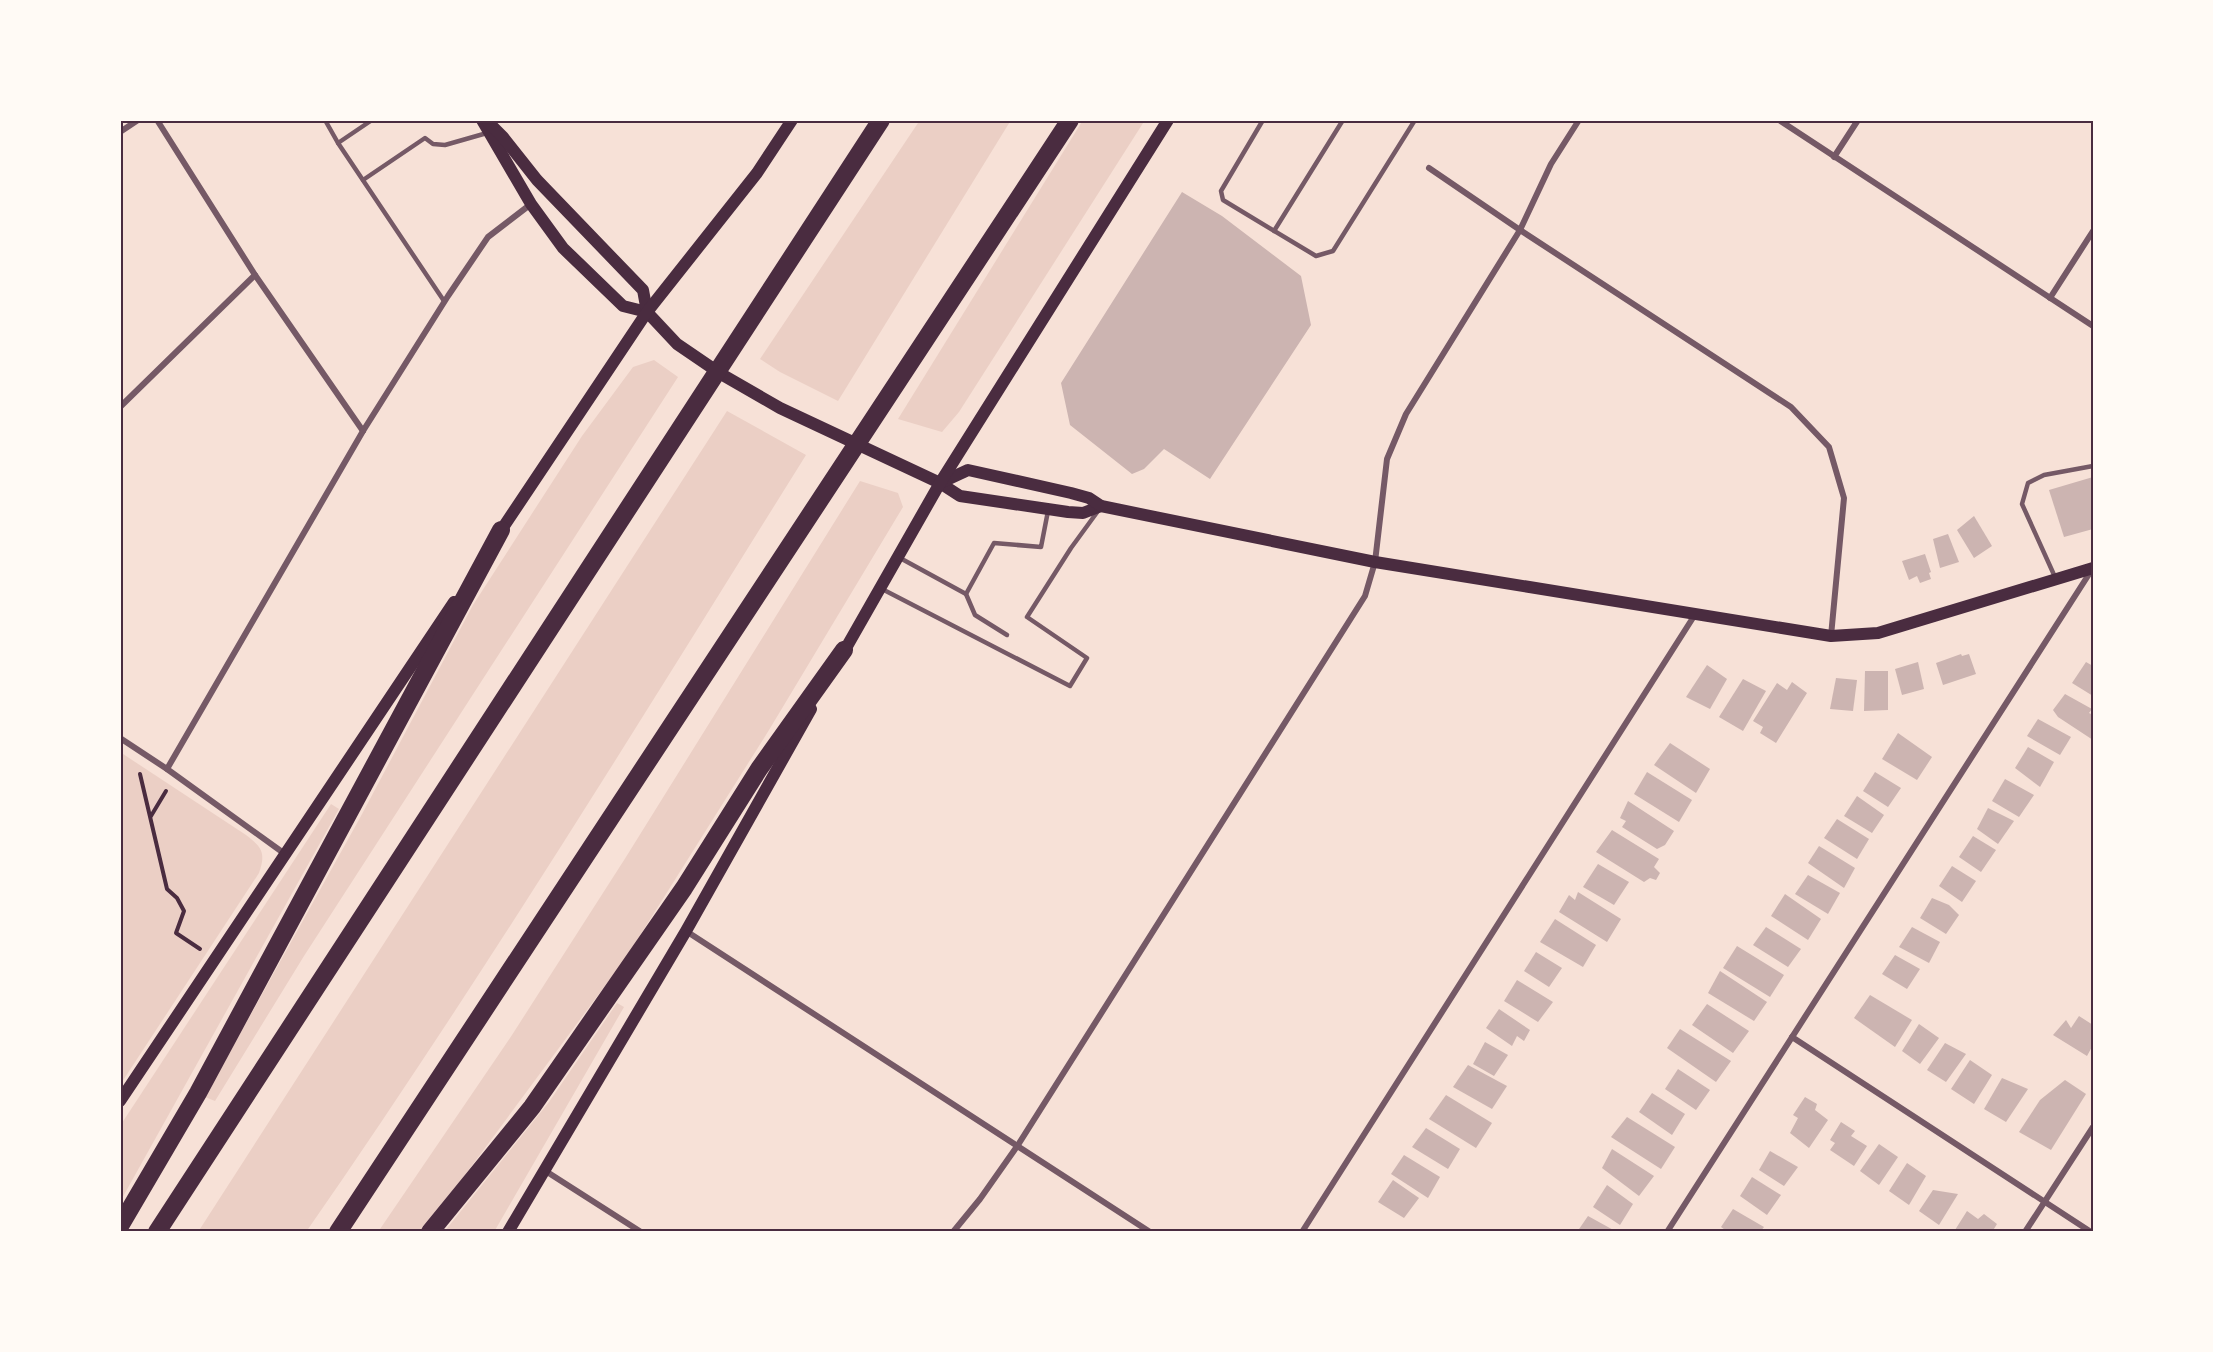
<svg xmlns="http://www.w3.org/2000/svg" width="2213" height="1352" font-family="Signika,sans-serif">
	<rect width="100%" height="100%" fill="#f7e1d7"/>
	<g fill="#ebcfc5">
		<path d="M920 120H1011L838 401 780 372 760 359Z"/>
		<path d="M1083 120H1145L959 412 942 432 898 419Z"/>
		<path d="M654 360 678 377 304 956 215 1101 205 1097 361 816 473 605 582 436 633 367Z"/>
		<path d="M727 411 806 455C643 716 482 979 306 1232H198Z"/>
		<path d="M860 481 898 493 903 507 769 730 627 956 462 1179 418 1232H378L512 1035 626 857Z"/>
		<path d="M120 752 246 835C262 847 266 853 259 873L120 1085Z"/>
		<path d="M331 804 339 809 120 1202V1126Z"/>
		<path d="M617 1003 624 1007 494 1232H444L549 1102Z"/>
	</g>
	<g fill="#ccb4b1">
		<path d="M1182 192 1222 216 1301 276 1311 325 1210 479 1164 449 1144 469 1132 474 1070 425 1061 383Z"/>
		<path d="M2093 477V529L2064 537 2049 490Z"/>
		<path d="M1974 516 1992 546 1974 558 1957 530Z"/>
		<path d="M1948 534 1959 562 1940 568 1933 539Z"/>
		<path d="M1925 554 1931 572 1929 573 1931 579 1920 583 1917 576 1909 580 1902 561Z"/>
		<path d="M1961 654 1962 656 1969 654 1976 674 1943 685 1936 663Z"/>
		<path d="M1918 662 1924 689 1902 695 1895 669Z"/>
		<path d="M2086 662 2093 666V696L2072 683Z"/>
		<path d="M1707 665 1727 679 1710 709 1686 697Z"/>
		<path d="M1865 671H1888V710L1864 711Z"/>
		<path d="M1836 678 1857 680 1853 711 1830 709Z"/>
		<path d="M1743 679 1766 691 1743 731 1719 717Z"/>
		<path d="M1792 682 1807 693 1776 743 1760 733 1763 727 1753 721 1777 683 1787 690Z"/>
		<path d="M2065 694 2092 709 2089 713 2093 715V740L2058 717 2053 710Z"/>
		<path d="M2038 719 2071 737 2060 755 2027 736Z"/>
		<path d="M1898 733 1932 757 1917 780 1882 759Z"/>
		<path d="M1670 743 1710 769 1696 793 1654 765Z"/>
		<path d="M2028 747 2054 762 2040 787 2015 768Z"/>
		<path d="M1647 772 1692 800 1679 822 1634 794Z"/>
		<path d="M1875 772 1901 788 1888 807 1863 791Z"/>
		<path d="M2005 779 2034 795 2019 817 1992 801Z"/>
		<path d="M1857 796 1884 815 1872 833 1844 816Z"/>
		<path d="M1628 801 1674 831 1665 845 1657 849 1622 827 1626 821 1620 818Z"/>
		<path d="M1988 808 2014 821 1998 844 1977 829Z"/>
		<path d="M1837 819 1869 839 1857 859 1824 838Z"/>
		<path d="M1612 830 1659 859 1654 867 1660 873 1656 880 1650 878 1644 882 1596 852Z"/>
		<path d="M1973 836 1996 850 1981 872 1959 857Z"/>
		<path d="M1819 846 1855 868 1844 888 1808 863Z"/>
		<path d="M1598 864 1629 882 1614 905 1583 887Z"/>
		<path d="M1952 866 1976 881 1962 902 1939 886Z"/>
		<path d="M1808 875 1840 893 1828 914 1795 894Z"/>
		<path d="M1578 892 1621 919 1607 942 1559 912 1569 895 1575 900Z"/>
		<path d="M1785 894 1821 919 1808 940 1771 916Z"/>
		<path d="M1932 898 1949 905 1959 915 1946 934 1920 918Z"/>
		<path d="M1555 919 1596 945 1583 967 1540 942Z"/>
		<path d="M1766 927 1801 949 1788 967 1753 945Z"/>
		<path d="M1912 927 1940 942 1929 963 1899 947Z"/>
		<path d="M1737 946 1784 975 1770 997 1723 968Z"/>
		<path d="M1536 952 1562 968 1549 987 1524 971Z"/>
		<path d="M1895 955 1920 969 1907 989 1882 974Z"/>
		<path d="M1720 971 1767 1002 1754 1021 1708 993Z"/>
		<path d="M1517 980 1553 1002 1538 1022 1504 1001Z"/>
		<path d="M1870 995 1912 1020 1895 1047 1854 1018Z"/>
		<path d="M1707 1004 1749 1031 1733 1053 1692 1025Z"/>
		<path d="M1499 1009 1530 1030 1524 1041 1517 1036 1512 1046 1486 1028Z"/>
		<path d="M2079 1016 2093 1025V1045L2087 1056 2053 1035 2066 1020 2071 1028Z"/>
		<path d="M1919 1024 1939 1038 1920 1064 1902 1051Z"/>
		<path d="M1680 1029 1731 1061 1716 1082 1667 1048Z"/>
		<path d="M1485 1042 1508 1055 1494 1076 1473 1064Z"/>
		<path d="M1945 1043 1966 1054 1946 1082 1927 1070Z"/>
		<path d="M1970 1060 1992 1075 1974 1104 1951 1089Z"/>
		<path d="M1468 1065 1507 1086 1492 1109 1453 1087Z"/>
		<path d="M1678 1069 1710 1090 1696 1110 1665 1089Z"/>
		<path d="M2002 1078 2028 1089 2006 1122 1984 1109Z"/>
		<path d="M2065 1080 2086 1094 2051 1150 2019 1132 2040 1100Z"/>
		<path d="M1652 1093 1685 1114 1672 1135 1639 1112Z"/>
		<path d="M1446 1095 1492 1123 1476 1148 1429 1119Z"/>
		<path d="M1805 1097 1817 1104 1815 1110 1828 1120 1809 1148 1790 1133 1798 1118 1793 1115Z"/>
		<path d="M1627 1117 1675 1147 1661 1169 1611 1137Z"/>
		<path d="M1841 1122 1855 1131 1851 1136 1867 1146 1854 1166 1830 1150 1835 1143 1830 1140Z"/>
		<path d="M1426 1128 1460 1149 1448 1169 1412 1147Z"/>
		<path d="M1879 1144 1898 1157 1879 1185 1860 1171Z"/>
		<path d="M1612 1149 1654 1176 1639 1196 1602 1168Z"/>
		<path d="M1770 1151 1798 1167 1784 1186 1759 1170Z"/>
		<path d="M1404 1155 1440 1177 1428 1198 1391 1174Z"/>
		<path d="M1907 1163 1926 1176 1909 1205 1889 1191Z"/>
		<path d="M1752 1177 1781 1195 1767 1215 1740 1196Z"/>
		<path d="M1393 1180 1419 1198 1404 1218 1378 1202Z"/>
		<path d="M1607 1185 1633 1204 1620 1225 1593 1207Z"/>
		<path d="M1933 1190 1958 1194 1939 1225 1919 1211Z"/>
		<path d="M1733 1209 1764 1227 1760 1232H1728L1721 1227Z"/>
		<path d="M1967 1211 1978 1219 1984 1214 1997 1224 1992 1232H1957L1955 1230Z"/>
		<path d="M1588 1216 1617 1232H1577Z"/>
	</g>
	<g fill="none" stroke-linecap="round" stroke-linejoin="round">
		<g stroke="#4a2c40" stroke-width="4">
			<path d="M140 774 167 889 177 898 184 911 176 933 200 949"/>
			<path d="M151 816 166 791"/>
		</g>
		<g stroke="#755966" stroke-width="4.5">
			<path d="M325 120 338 143 444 301"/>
			<path d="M1263 120 1221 191 1223 200 1316 256 1333 251 1415 120"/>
			<path d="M338 143 372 120"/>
			<path d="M363 180 425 138 433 144 445 145 487 133"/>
			<path d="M1274 231 1343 120"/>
			<path d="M900 558 966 594 994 543 1041 547 1048 511"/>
			<path d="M2055 577 2022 504 2028 483 2044 475 2093 466"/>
			<path d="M882 589 1070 686 1087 658 1027 617 1071 548 1098 511"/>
			<path d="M966 594 975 615 1007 635"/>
		</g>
		<g stroke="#755966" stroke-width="6">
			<path d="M157 120 255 275 363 431"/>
			<path d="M1779 120 2093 326"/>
			<path d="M120 132 138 120"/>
			<path d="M1834 157 1858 120"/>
			<path d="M1429 168 1520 230 1791 407 1829 447 1844 498 1831 636"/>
			<path d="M2050 298 2093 231"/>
			<path d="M120 407 255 275"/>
			<path d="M120 738 167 769 285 854"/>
			<path d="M167 769 363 431 448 296 488 237 531 204"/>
			<path d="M686 931 1150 1232"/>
			<path d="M1792 1037 2091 1232"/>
			<path d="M544 1170 641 1232"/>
			<path d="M953 1232 980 1199 1018 1145 1365 596 1375 562 1387 459 1406 414 1520 230 1551 164 1579 120"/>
			<path d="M1302 1232 1696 613"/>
			<path d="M1667 1232 2091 571"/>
			<path d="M2025 1232 2093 1127"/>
		</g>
		<g stroke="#4a2c40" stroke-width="12">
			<path d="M482 120 531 204 563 248 623 306 647 312 677 344 721 374 780 408 940 483 960 496 1068 512 1083 513 1101 506"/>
			<path d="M488 122 503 137 537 180 643 290 647 312"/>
			<path d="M940 483 968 470 1071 493 1089 498 1101 506 1375 562 1831 636 1878 633 2093 568"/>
			<path d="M498 535 647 312 757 173 792 120"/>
			<path d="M842 655 940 483 1168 120"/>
			<path d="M120 1101 454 602"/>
			<path d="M508 1232 686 931 811 709"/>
		</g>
		<g stroke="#4a2c40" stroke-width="18">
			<path d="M120 1226 198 1093 501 530"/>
			<path d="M157 1232 881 120"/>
			<path d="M338 1232 1070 120"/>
			<path d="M430 1232 532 1107 684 888 759 769 844 650"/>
		</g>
	</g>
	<rect width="2213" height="1352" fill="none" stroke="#fffaf5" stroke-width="243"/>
	<rect x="122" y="122" width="1970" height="1108" fill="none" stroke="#4a2c40" stroke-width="2"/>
</svg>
